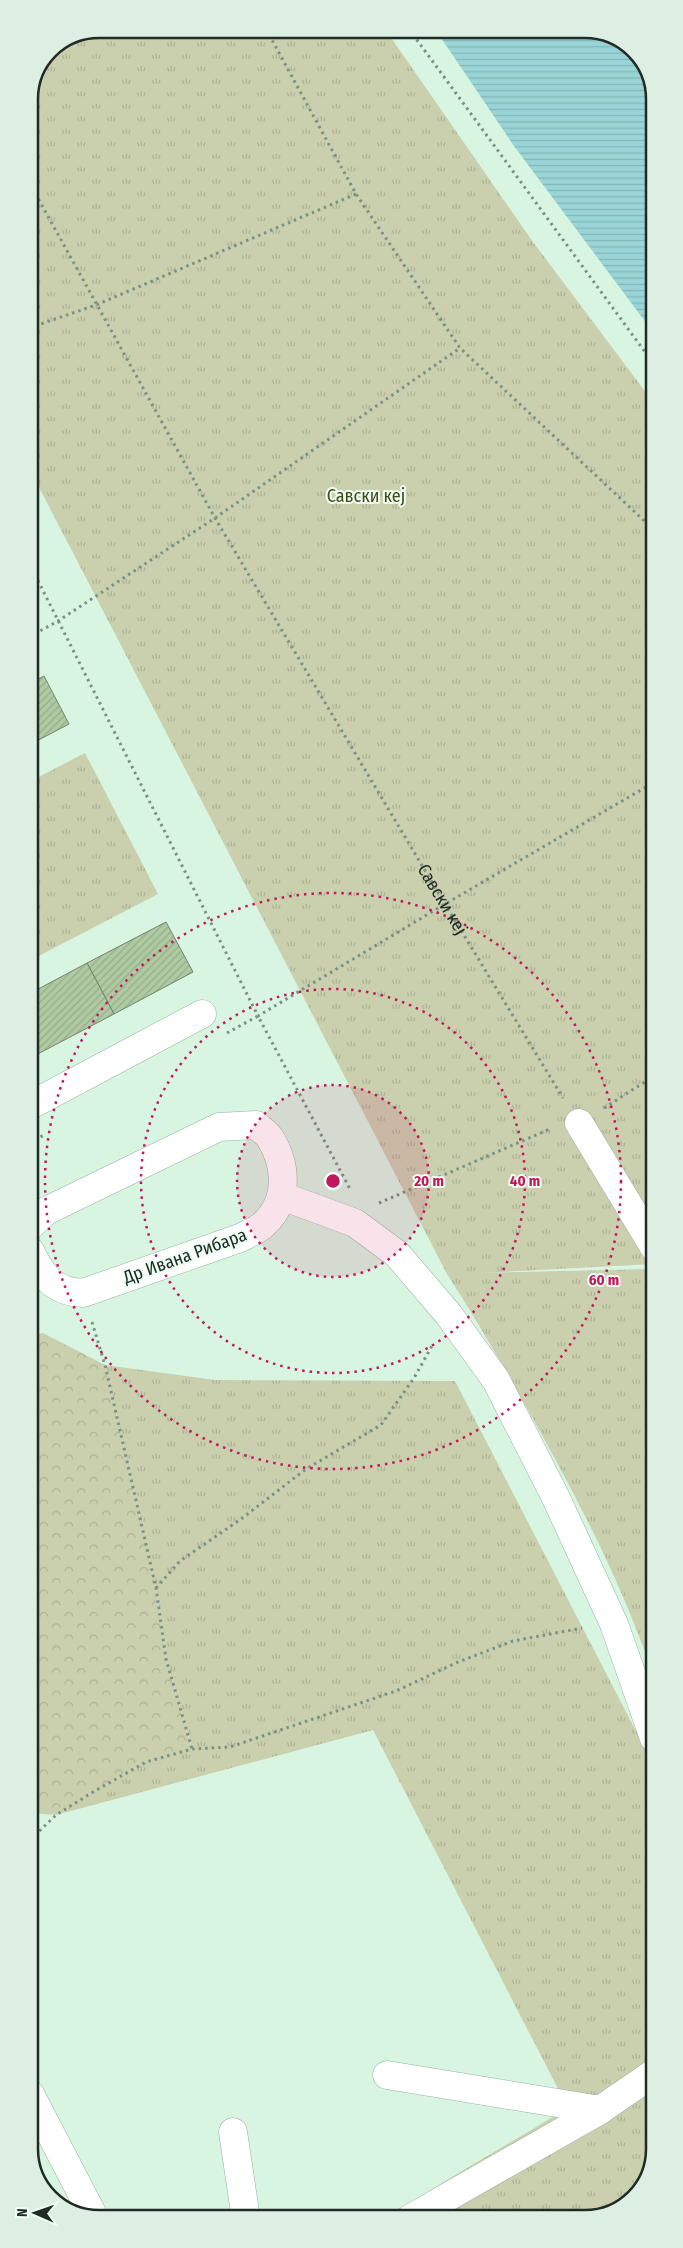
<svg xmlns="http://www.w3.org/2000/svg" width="683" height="2248" font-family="'Fira Sans Condensed',sans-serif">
	<defs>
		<pattern id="grass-tufts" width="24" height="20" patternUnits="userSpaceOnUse" patternTransform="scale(1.25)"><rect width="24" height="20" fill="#cacfae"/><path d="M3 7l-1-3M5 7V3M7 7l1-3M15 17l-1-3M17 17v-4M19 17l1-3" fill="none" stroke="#adb296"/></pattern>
		<pattern id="forest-crowns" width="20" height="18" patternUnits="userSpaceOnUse" patternTransform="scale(1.25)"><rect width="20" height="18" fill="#cacfae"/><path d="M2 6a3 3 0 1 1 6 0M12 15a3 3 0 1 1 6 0" fill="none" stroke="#adb296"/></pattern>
		<pattern id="water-rules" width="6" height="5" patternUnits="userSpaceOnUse" patternTransform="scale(1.25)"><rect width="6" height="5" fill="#99d4d7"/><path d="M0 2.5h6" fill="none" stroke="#84b6b8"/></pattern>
		<pattern id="building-hatch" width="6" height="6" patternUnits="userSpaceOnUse" patternTransform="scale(1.25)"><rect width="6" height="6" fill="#afc9a2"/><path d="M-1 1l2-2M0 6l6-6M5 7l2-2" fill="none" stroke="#96ad8b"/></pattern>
	</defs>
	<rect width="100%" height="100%" fill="#d8f5e2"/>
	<g fill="url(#grass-tufts)">
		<path d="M98 29H385L533 242 653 402 654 1264 479 1273 651 1269 654 1274V1678C622 1581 573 1490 523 1401 498 1358 474 1315 447 1274L29 468V98L49 49Z"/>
		<path d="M85 753 158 894 29 961V782Z"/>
		<path d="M105 1365 215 1380 455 1381 654 1766V2150L637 2195 599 2218H383L568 2108 373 1730 56 1815 93 1792 146 1762 192 1748 166 1659 156 1588Z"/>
	</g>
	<path fill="url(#forest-crowns)" d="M43 1333 105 1365 156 1588 166 1659 192 1749 146 1762 93 1792 56 1815 30 1813V1336Z"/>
	<path fill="url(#water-rules)" d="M435 29H593L631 46 653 84V332L514 146Z"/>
	<g fill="url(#building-hatch)" stroke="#73836c">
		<path d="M44 676 69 724 29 745V684Z"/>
		<path d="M166 922 193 972 114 1014 87 963Z"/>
		<path d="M87 963 114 1014 32 1057 29 1051V994Z"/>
	</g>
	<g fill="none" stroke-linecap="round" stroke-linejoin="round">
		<g stroke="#98b3a2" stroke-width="29">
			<g id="minor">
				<path d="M29 1106 202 1014"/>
				<path d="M579 1123 654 1247"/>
				<path d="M282 1196 355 1223 397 1254 449 1315 496 1380 556 1498 614 1624 654 1738"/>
				<path d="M30 1226 46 1211 219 1127 256 1125C260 1129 267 1133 270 1138 287 1165 289 1201 264 1224 258 1230 248 1234 240 1238L83 1293C54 1292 42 1276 30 1251"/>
				<path d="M387 2075 600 2110"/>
				<path d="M30 2094 95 2219"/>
				<path d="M233 2132 246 2219"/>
				<path d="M411 2218 600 2110 654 2073"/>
			</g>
		</g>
		<g stroke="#7c9083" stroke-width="3" stroke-dasharray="2.5 4" stroke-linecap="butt">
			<path d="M266 29 356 194 460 348 653 529"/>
			<path d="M409 29 653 363"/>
			<path id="s1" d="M29 182 215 518 445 904 563 1098"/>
			<path d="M29 328 96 305 356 194"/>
			<path d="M29 563 258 1016 445 904 653 783"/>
			<path d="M29 637 58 621 215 518 460 348"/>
			<path d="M227 1033 258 1016 350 1189"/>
			<path d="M604 1108 654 1076"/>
			<path d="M29 1143 46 1134"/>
			<path d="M379 1203 550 1129"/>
			<path d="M92 1322 105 1365 156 1588 166 1659 192 1749"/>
			<path d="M156 1588 180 1561 241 1519 306 1469 381 1425 414 1378 433 1344"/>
			<path d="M30 1840 56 1815 93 1792 146 1762 192 1749 230 1747 396 1691 458 1662 513 1641 582 1628"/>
		</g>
		<use href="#minor" stroke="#fff" stroke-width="28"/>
	</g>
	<circle cx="333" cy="1181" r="96" fill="#c2185b" fill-opacity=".12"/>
	<g fill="none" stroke="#c2185b" stroke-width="2.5" stroke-dasharray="2.5 5">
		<circle cx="333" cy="1181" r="96"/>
		<circle cx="333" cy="1181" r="192"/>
		<circle cx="333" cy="1181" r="288"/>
	</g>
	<g text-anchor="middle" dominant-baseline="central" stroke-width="4" stroke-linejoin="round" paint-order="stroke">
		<g font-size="18" fill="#434815" stroke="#edfff3">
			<text x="366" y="496">Савски кеј</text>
		</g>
		<g font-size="18" fill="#202b24" stroke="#edfff3">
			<text stroke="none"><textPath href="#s1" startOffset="828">Савски кеј</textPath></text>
			<text transform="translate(185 1256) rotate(-20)">Др Ивана Рибара</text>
		</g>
	</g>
	<path d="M0 0H683V2248H0ZM99 38H585A61 61 0 0 1 646 99V2149A61 61 0 0 1 585 2210H99A61 61 0 0 1 38 2149V99A61 61 0 0 1 99 38Z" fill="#ddeee2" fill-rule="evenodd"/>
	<path fill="none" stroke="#202b24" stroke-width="2.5" d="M99 38H585A61 61 0 0 1 646 99V2149A61 61 0 0 1 585 2210H99A61 61 0 0 1 38 2149V99A61 61 0 0 1 99 38Z"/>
	<circle cx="333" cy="1181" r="8" fill="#c2185b" stroke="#edfff3" stroke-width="2.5"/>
	<g font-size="15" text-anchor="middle" font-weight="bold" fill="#c2185b" stroke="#edfff3" stroke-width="4" stroke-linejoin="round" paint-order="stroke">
		<text x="429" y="1186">20 m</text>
		<text x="525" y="1186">40 m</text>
		<text x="604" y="1285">60 m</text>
	</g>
	<g transform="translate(35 2213) rotate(272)" stroke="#edfff3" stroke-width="4" paint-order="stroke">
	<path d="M0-4L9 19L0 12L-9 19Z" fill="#202b24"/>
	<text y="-8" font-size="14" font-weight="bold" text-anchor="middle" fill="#202b24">N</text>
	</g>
</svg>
